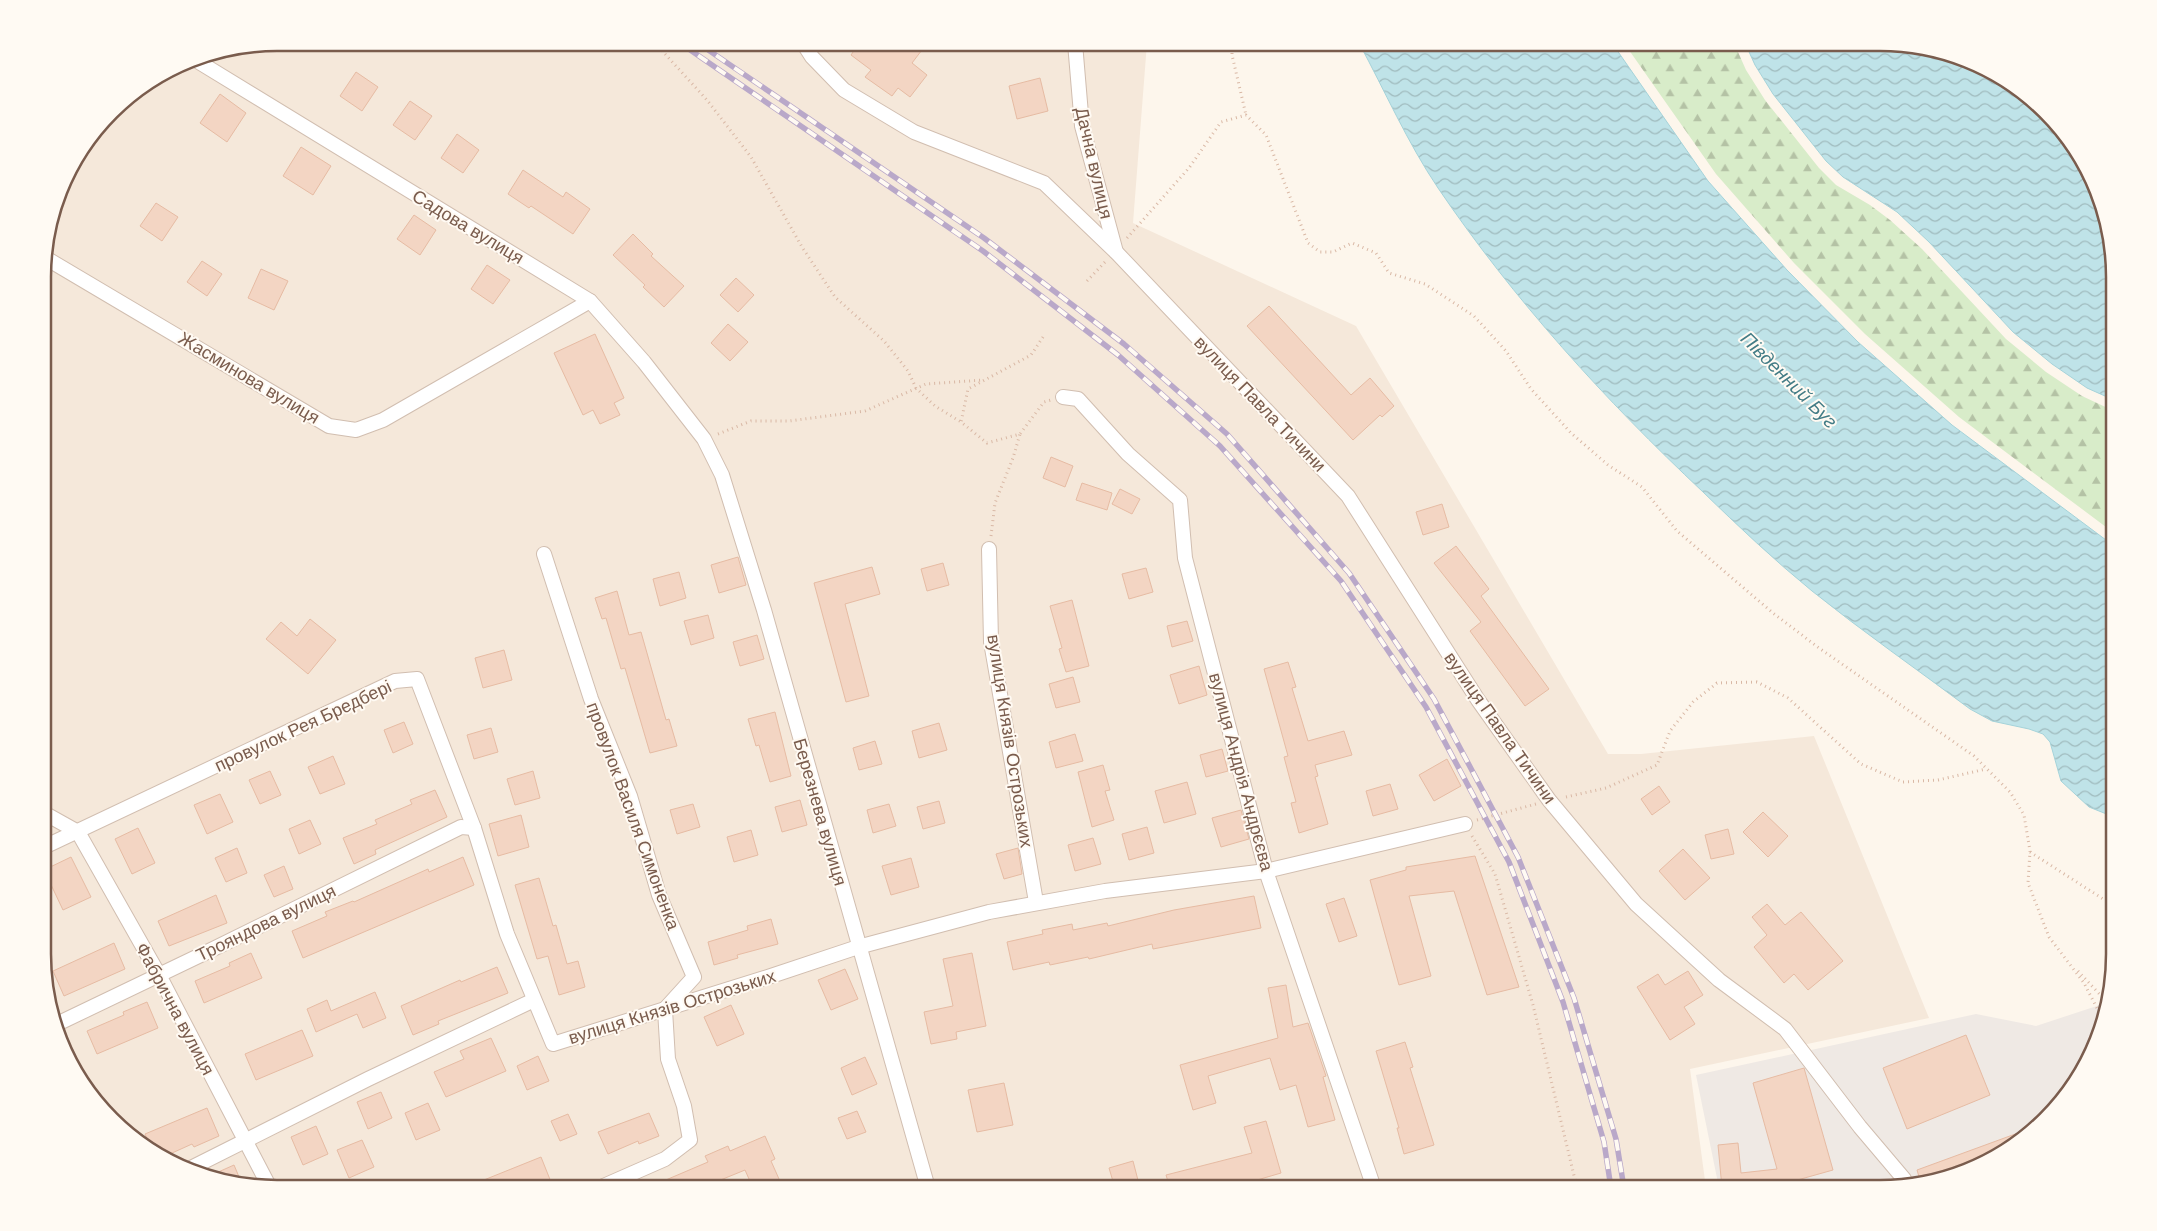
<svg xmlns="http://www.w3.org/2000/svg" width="2157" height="1231" font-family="'DM Sans',sans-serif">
	<defs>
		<pattern id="forest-firs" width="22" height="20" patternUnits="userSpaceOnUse" patternTransform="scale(1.25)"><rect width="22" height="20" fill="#d8ecc9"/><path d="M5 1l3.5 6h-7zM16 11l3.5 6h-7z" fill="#b4c2a5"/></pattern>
		<pattern id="water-waves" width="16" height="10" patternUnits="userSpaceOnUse" patternTransform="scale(1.25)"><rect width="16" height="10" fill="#bfe3e8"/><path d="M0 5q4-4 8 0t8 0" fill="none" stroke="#a0bbbe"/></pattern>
	</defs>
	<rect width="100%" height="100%" fill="#fdf6ec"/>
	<path fill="#f5e8da" d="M277 43H1147L1133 223 1356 326 1608 754H1641L1814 736 1929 1018 1690 1069 1706 1188H277L216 1180 160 1157 82 1085 44 984V247L67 173 122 101 187 60Z"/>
	<path fill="#efe9e4" d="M2103 1004 2083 1071 2046 1120 1998 1157 1895 1188H1719L1696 1075 1976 1014 2036 1026Z"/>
	<path fill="url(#forest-firs)" d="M1624 43H1734L1746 70 1765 100 1819 168 1836 185 1870 205 1890 220 1922 249 2006 339 2046 372 2082 396 2114 411V533L1959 417 1865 334 1794 263 1716 174Z"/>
	<g fill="url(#water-waves)" stroke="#a5d3da">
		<path d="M1359 43H1612L1708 181 1787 270 1858 342 1952 425 2114 546V817L2089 807 2061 781 2050 742 2043 734 2029 729 1992 721 1970 709C1918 670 1863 632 1812 591 1774 560 1738 526 1703 492 1605 400 1514 300 1438 188 1407 142 1385 91 1359 43Z"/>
		<path d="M1745 43H1880L1941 51 1997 74 2075 147 2102 202 2114 261V400L2087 388 2052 364 2013 332 1929 242 1897 212 1843 177 1826 161 1773 94 1755 65Z"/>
	</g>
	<g fill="#f3d5c3" stroke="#e6bba3">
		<path d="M860 42H928L912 63 927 75 910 97 898 88 892 96 865 77 871 70 851 55Z"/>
		<path d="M356 72 378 87 362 111 340 96Z"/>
		<path d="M1040 78 1048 111 1017 119 1009 86Z"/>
		<path d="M220 94 246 113 227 142 200 123Z"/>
		<path d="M410 101 432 116 415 140 393 125Z"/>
		<path d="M457 134 479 150 463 173 441 158Z"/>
		<path d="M301 147 331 166 313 195 283 176Z"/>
		<path d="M523 170 563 197 566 192 590 209 573 234 531 206 529 208 508 194Z"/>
		<path d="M156 203 178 217 162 241 140 226Z"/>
		<path d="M414 215 436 230 420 255 397 239Z"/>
		<path d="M633 234 653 254 651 256 684 286 664 307 643 287 645 285 613 255Z"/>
		<path d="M202 261 222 274 207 296 187 282Z"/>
		<path d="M487 265 510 280 493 304 471 289Z"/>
		<path d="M261 269 288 281 274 310 248 298Z"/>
		<path d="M736 278 754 295 738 312 720 295Z"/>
		<path d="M1269 306 1351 395 1370 378 1394 406 1382 417 1380 415 1353 440 1247 326Z"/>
		<path d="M728 324 748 342 730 361 711 343Z"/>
		<path d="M595 334 624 398 614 403 620 415 600 424 593 410 583 415 554 353Z"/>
		<path d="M1051 457 1073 466 1065 487 1043 478Z"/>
		<path d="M1082 483 1112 493 1107 510 1076 500Z"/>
		<path d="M1120 489 1140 499 1132 514 1112 504Z"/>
		<path d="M1442 504 1449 527 1423 535 1416 512Z"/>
		<path d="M1456 546 1489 589 1481 596 1549 689 1525 706 1470 631 1481 622 1434 563Z"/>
		<path d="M738 557 746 585 719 593 711 565Z"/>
		<path d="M943 563 949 585 927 591 921 569Z"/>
		<path d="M872 567 880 594 845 604 869 696 846 702 814 583Z"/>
		<path d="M1146 568 1153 592 1129 599 1122 574Z"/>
		<path d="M679 572 686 598 660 606 653 579Z"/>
		<path d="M617 591 629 635 641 632 666 720 669 719 677 746 650 753 625 668 621 669 606 618 602 619 595 598Z"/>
		<path d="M1072 600 1089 666 1066 672 1059 649 1062 648 1050 606Z"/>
		<path d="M708 615 714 638 691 645 684 621Z"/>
		<path d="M310 619 336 640 308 674 266 639 281 622 297 636Z"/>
		<path d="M1187 621 1193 641 1172 647 1167 626Z"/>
		<path d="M757 635 764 659 740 666 733 642Z"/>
		<path d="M504 650 512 680 483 688 475 658Z"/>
		<path d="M1288 662 1296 687 1292 688 1308 741 1344 731 1352 755 1315 765 1318 776 1315 777 1328 824 1299 833 1291 803 1296 802 1284 757 1288 756 1264 669Z"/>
		<path d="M1199 666 1207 695 1179 704 1170 675Z"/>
		<path d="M1073 677 1080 702 1056 708 1049 684Z"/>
		<path d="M775 712 791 776 770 782 759 745 756 746 748 719Z"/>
		<path d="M404 722 413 744 393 753 384 730Z"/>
		<path d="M939 723 947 750 919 758 912 731Z"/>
		<path d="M491 728 498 752 474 759 467 735Z"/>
		<path d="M1075 734 1083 761 1056 768 1049 742Z"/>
		<path d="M875 741 882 764 859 770 853 748Z"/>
		<path d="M1222 749 1228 771 1206 777 1200 755Z"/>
		<path d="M333 756 345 784 320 794 308 767Z"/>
		<path d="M1447 759 1461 786 1434 801 1419 775Z"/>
		<path d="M1103 765 1110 790 1105 791 1114 820 1092 827 1078 772Z"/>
		<path d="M270 771 281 795 260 804 249 780Z"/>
		<path d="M533 771 540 798 515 805 507 779Z"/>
		<path d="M1187 782 1196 814 1164 823 1155 791Z"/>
		<path d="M1390 784 1398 809 1373 816 1366 791Z"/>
		<path d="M1659 786 1670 802 1652 815 1641 799Z"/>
		<path d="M435 790 447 817 375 850 376 854 354 864 343 838 377 824 375 820 412 804 410 800Z"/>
		<path d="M220 794 233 822 207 834 194 805Z"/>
		<path d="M800 800 807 825 782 832 775 807Z"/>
		<path d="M939 801 945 823 923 829 917 807Z"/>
		<path d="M693 804 700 827 677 834 670 810Z"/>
		<path d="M889 804 896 826 873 833 867 810Z"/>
		<path d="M1241 810 1249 839 1221 847 1212 818Z"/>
		<path d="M1763 812 1788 836 1768 857 1743 832Z"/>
		<path d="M521 815 529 847 498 856 489 824Z"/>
		<path d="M310 820 321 844 299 854 289 829Z"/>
		<path d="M1147 827 1154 853 1129 860 1122 834Z"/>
		<path d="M138 828 155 863 132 874 115 839Z"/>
		<path d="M1728 829 1734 854 1711 859 1705 835Z"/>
		<path d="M751 830 758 855 734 862 727 837Z"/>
		<path d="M1093 838 1101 864 1075 871 1068 845Z"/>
		<path d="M237 848 247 873 226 882 215 858Z"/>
		<path d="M1018 848 1022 874 1004 879 996 854Z"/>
		<path d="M1683 849 1710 878 1685 900 1659 871Z"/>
		<path d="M1475 856 1519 987 1487 995 1454 891 1409 896 1431 976 1399 985 1370 880 1406 870V867Z"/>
		<path d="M71 857 91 897 63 910 44 870Z"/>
		<path d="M463 857 474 885 303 958 292 931 327 916 325 912 353 901 354 902 428 869 429 872Z"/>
		<path d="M911 858 919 887 891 895 882 866Z"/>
		<path d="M284 866 293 889 274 897 264 875Z"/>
		<path d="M539 878 553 926 556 925 567 964 578 961 585 987 559 995 548 956 537 959 515 885Z"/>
		<path d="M216 895 227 923 169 946 158 921Z"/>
		<path d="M1254 896 1261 928 1153 949 1152 944 1089 959 1088 957 1050 965 1049 962 1013 970 1007 942 1043 934 1042 930 1072 924 1073 930 1107 923 1108 926 1174 910Z"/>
		<path d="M1344 898 1357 936 1339 942 1326 904Z"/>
		<path d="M1767 904 1785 925 1801 912 1843 961 1808 990 1794 974 1784 983 1754 947 1767 935 1752 917Z"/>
		<path d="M771 919 778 944 737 955 738 958 714 965 708 942 748 930 747 926Z"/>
		<path d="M114 943 125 969 64 996 53 971Z"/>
		<path d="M251 953 262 978 204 1003 195 981 230 966 229 963Z"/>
		<path d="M972 953 986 1026 956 1032 957 1039 931 1044 924 1012 953 1006 943 959Z"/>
		<path d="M497 967 508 993 438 1021 439 1024 413 1035 401 1006 460 980 461 982Z"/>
		<path d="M845 969 858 999 831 1010 818 980Z"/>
		<path d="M1688 971 1703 995 1684 1007 1695 1024 1670 1040 1637 987 1658 974 1665 985Z"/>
		<path d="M1286 985 1293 1027 1308 1023 1326 1076 1323 1077 1335 1120 1308 1127 1296 1085 1280 1090 1270 1058 1208 1076 1216 1103 1193 1110 1180 1065 1278 1038 1268 988Z"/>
		<path d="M375 992 386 1018 363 1028 357 1014 316 1032 307 1009 327 1000 331 1011Z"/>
		<path d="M147 1002 158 1028 97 1054 87 1031 124 1015 123 1012Z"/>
		<path d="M731 1005 744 1034 717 1046 704 1017Z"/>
		<path d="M302 1030 313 1056 256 1080 245 1054Z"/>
		<path d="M1966 1035 1990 1095 1907 1129 1883 1068Z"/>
		<path d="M491 1038 506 1071 446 1097 434 1072 464 1059 460 1051Z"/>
		<path d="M1405 1042 1413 1067 1410 1068 1434 1145 1404 1154 1397 1128H1399L1376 1051Z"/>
		<path d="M538 1056 549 1081 527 1090 517 1066Z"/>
		<path d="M865 1057 877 1084 852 1095 841 1068Z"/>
		<path d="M1804 1068 1833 1170 1769 1188H1722L1718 1145 1738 1143 1741 1173 1777 1169 1753 1083Z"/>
		<path d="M1004 1083 1013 1125 977 1132 968 1090Z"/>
		<path d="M381 1092 392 1118 368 1129 357 1102Z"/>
		<path d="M428 1103 440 1130 416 1140 405 1113Z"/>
		<path d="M207 1108 219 1136 194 1147 192 1144 161 1158 152 1149 145 1134Z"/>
		<path d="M857 1111 866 1132 847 1139 838 1118Z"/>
		<path d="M649 1113 659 1136 639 1144 638 1141 608 1154 598 1132Z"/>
		<path d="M568 1114 577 1134 560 1141 551 1121Z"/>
		<path d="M1266 1121 1281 1173 1230 1188H1170L1166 1175 1252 1153 1244 1127Z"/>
		<path d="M316 1126 328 1154 303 1165 291 1137Z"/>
		<path d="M2029 1129 2030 1132 1998 1157 1920 1180 1917 1170Z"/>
		<path d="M765 1136 775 1159 771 1161 783 1188H753L745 1170 701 1188H647L708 1162 705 1156 728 1146 730 1151Z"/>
		<path d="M362 1140 374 1167 349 1178 337 1150Z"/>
		<path d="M541 1157 551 1182 536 1188H464Z"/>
		<path d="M1133 1161 1140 1188H1115L1109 1168Z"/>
		<path d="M234 1165 242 1184 216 1180 207 1177Z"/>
	</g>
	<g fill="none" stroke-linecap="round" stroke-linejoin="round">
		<g stroke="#d1beb0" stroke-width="16">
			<g id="minor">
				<path d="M803 43 812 57 844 90 914 132 1044 183 1116 252 1348 496 1478 700 1549 800 1636 904 1719 980 1785 1029 1860 1127 1904 1179 1906 1185"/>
				<path d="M1075 43 1082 126 1116 252"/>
				<path d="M194 59 590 301 644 362 704 439 722 475 764 610 928 1188"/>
				<path d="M44 257 329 426 356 430 383 420 590 301"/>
				<path d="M1063 397 1078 399 1128 454 1180 500 1185 558 1266 871 1374 1188"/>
				<path d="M989 549 991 642 1036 902"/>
				<path d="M544 554 591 699 630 796 659 895 694 977 665 1009"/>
				<path d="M44 813 78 832 159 975 270 1188"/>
				<path d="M44 847 395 681 417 679 474 828 507 934 553 1044 771 976 858 947 989 912 1105 891 1266 871 1465 824"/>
				<path d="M59 1023 209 951 461 827 474 828"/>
				<path d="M189 1169 368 1079 534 1000"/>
				<path d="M599 1188 665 1159 690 1140 684 1106 668 1059 665 1010"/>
			</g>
		</g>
		<g stroke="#d9b8a5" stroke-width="3" stroke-dasharray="1 4" stroke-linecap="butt">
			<path d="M655 43 707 100 751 157 802 247 835 297 884 341 908 371 916 388 935 406 961 422"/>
			<path d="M1232 43V55L1246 115"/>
			<path d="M1127 238 1189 168 1221 122 1246 115 1266 135 1308 243 1320 252H1333L1352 243 1376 253 1389 273 1425 284 1474 316 1506 351 1531 389 1571 433 1608 465 1642 487 1677 531 1773 613 1819 648 1974 756 2010 792 2024 815 2030 851 2028 883 2049 937 2084 983 2100 1014"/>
			<path d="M1087 281 1106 261"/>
			<path d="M1043 337 1031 355 968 389 961 422 987 443 1020 434 1044 402 1051 400"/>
			<path d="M718 434 751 421H789L865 411 926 384 983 380"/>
			<path d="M991 536 995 503 1013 458 1020 434"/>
			<path d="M1566 797 1606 788 1657 765 1670 731 1693 702 1717 683 1757 682 1788 698 1861 764 1903 782 1938 780 1986 769"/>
			<path d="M1477 820 1536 804"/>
			<path d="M1472 836 1495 874 1533 1005 1577 1188"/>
			<path d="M2030 852 2114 906"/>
			<path d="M2078 971 2105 1000"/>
		</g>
		<use href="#minor" stroke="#fff" stroke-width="14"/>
		<g stroke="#b9a8c9" stroke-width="5.5">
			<g id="rail">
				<path d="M680 43 983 251 1118 355 1220 446 1341 581 1426 707 1509 862 1563 1002 1604 1142 1611 1188"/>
				<path d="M698 43 984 238 1124 344 1227 434 1349 573 1434 699 1518 857 1574 998 1616 1139 1624 1188"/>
			</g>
		</g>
		<use href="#rail" stroke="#fffaf3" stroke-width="4" stroke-dasharray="11" stroke-linecap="butt"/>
	</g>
	<g text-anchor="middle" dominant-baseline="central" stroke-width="4" stroke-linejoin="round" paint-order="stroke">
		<g font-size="18" fill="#7a5c4d" stroke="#fffaf3">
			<text transform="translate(1094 163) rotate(77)">Дачна вулиця</text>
			<text transform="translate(468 227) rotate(31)">Садова вулиця</text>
			<text transform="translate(249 378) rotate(31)">Жасминова вулиця</text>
			<text transform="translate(1260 404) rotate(46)">вулиця Павла Тичини</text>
			<text transform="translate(303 726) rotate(-25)">провулок Рея Бредбері</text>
			<text transform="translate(1500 728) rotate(55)">вулиця Павла Тичини</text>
			<text transform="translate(1010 741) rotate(81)">вулиця Князів Острозьких</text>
			<text transform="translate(1241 772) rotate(75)">вулиця Андрія Андрєєва</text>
			<text transform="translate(820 812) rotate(74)">Березнева вулиця</text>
			<text transform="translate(633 816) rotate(70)">провулок Василя Симоненка</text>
			<text transform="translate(266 923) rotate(-26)">Трояндова вулиця</text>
			<text transform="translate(672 1007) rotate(-17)">вулиця Князів Острозьких</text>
			<text transform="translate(175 1009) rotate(62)">Фабрична вулиця</text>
		</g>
		<g font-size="19" font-style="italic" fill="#437c86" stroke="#fffaf3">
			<text transform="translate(1789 380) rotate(45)">Південний Буг</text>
		</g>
	</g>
	<path d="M0 0H2157V1231H0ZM277 51H1880A226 226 0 0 1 2106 277V954A226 226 0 0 1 1880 1180H277A226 226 0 0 1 51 954V277A226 226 0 0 1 277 51Z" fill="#fffaf3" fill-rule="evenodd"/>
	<path fill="none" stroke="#7a5c4d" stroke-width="2.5" d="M277 51H1880A226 226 0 0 1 2106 277V954A226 226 0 0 1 1880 1180H277A226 226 0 0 1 51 954V277A226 226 0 0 1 277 51Z"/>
</svg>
